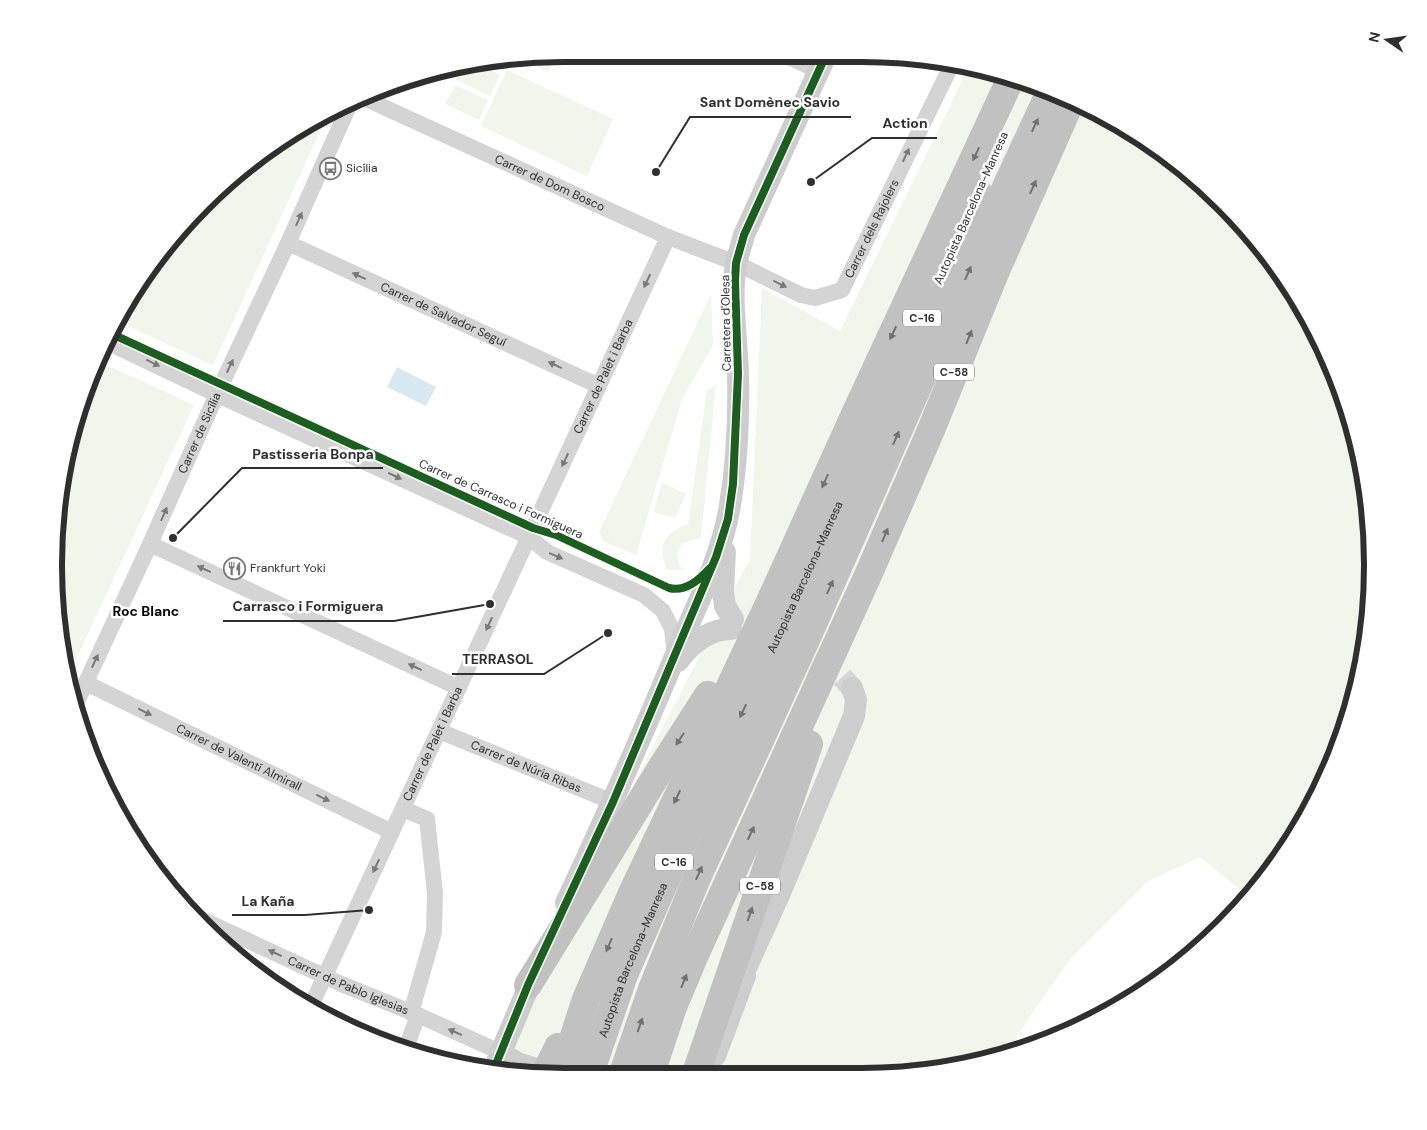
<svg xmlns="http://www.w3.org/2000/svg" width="1427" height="1130" viewBox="0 0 1427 1130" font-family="'DM Sans',sans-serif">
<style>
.green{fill:#f1f5ec}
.water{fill:#d8e9f3}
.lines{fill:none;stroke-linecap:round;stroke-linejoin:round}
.secondary-tunnel{stroke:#d5d5d5;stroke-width:22;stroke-dasharray:22 11;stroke-linecap:butt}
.street{stroke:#d4d4d4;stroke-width:16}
.secondary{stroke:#cdcdcd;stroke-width:22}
.highway{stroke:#c1c1c1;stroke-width:28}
.highway-bridge{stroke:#c1c1c1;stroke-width:28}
.cycleway-casing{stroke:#fff;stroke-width:11}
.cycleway{stroke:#1b5e20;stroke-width:8}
.oneway{fill:#717171}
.oneway2{fill:#797979}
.labels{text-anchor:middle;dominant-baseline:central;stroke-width:5;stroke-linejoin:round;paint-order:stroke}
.shield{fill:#fff;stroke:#6d6d6d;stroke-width:1}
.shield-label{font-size:11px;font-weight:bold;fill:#2f2f2f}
.poi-label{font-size:12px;fill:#2f2f2f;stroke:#fff;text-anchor:start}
.street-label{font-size:12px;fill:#2f2f2f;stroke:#fff}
.neighbourhood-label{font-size:14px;font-weight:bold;fill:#000;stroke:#fff}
.rim{fill:none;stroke:#2f2f2f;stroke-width:6}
.leader{fill:none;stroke:#2f2f2f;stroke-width:2}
.callout-dot{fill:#2f2f2f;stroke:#fff;stroke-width:2}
.callout-label{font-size:14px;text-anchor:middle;font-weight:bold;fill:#2f2f2f;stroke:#fff;stroke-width:5;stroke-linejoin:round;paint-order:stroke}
</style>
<rect width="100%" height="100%" fill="#fff"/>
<path class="green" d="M556,55L548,72L521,60Z
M480,65L500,75L490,96L456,80L462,67Z
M968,69L1027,81L1117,122L1173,160L1247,228L1305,309L1346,400L1369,498L1372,598L1356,697L1321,791L1268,876L1249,897L1200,857L1148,881L1070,959L1029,1018L1007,1053L896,1075L565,1076L507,1071L524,1020L610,829L750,559L762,288L840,331Z
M507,70L613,119L587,176L481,126Z
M455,85L488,100L479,120L445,104Z
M328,114L213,365L117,321L122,310L203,204L309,122Z
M711,294L713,345L682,399L636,555L603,541L599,532Z
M100,362L194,405L68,677L54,565L71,433Z
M716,385L701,538L682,543L676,555L680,566L684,570H667C658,546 663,533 688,524L707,390Z
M662,482L686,494L675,518L654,512Z"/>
<path class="water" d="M397,367L436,387L426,406L387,387Z"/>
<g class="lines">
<path class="secondary-tunnel" d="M783,648L835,672L842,677L852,688"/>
<g class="street">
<path d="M782,54L819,71"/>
<path id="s1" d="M366,99L668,237L736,263L801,295L815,298L842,290L951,66"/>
<path id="s2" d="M288,243L599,386"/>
<path d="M109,343L222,397L529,537L547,552L644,595L663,611L672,629L675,656"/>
<path d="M150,544L459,688"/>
<path id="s3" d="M86,683L392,832"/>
<path id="s4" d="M75,706L150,544L217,394L288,243L349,106"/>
<path id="s5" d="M439,731L613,802"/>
<path d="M403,809L427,819L435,893L434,932L411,1013"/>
<path id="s6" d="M197,917L339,983L418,1015L500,1052"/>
<path id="s7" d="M311,1006L668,237"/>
<path d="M406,1048L418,1015"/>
</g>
<path class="secondary" d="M725,552L723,592L725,606L733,619
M678,661C691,644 709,629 731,629
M566,903C605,819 643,734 679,647C698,602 722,555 730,505C737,463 739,417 738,373C737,338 730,299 736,264C738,254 742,244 744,235L826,55
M736,990L779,895L854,716L856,700L852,688
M500,1052L517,1063L560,1076
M715,1056L745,976
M494,1069L536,969"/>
<g class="highway">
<path d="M528,985L663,765L708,695"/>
<path d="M561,1076L586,999L632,893L767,608L855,414L1011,78"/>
<path id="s8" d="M589,1076L624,975L670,870L816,554L978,192"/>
<path d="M622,1076L652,989L696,880L810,631L1006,187L1050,92"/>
<path d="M650,1076L673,1007L694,957L869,573L931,430L995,273L1071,101"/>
<path d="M695,1076L809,744"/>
</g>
<path class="highway-bridge" d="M545,1074L558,1047"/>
<defs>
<path id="cycleway" d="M112,334L533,528L556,535L669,588C686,592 699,580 710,568
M494,1069L528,985L613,802L716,557L728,519L733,484L738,374L735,281L736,263L744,235L826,55"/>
</defs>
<use href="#cycleway" class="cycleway-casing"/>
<use href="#cycleway" class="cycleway"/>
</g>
<defs><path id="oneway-solid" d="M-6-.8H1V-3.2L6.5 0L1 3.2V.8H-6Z" transform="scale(1.25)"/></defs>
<g class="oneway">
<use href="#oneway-solid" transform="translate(1035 125) rotate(-65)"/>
<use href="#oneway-solid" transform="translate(976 154) rotate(115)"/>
<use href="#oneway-solid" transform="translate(1033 187) rotate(-66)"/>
<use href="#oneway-solid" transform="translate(968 273) rotate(-66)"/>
<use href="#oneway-solid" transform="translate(893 333) rotate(115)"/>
<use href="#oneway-solid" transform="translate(969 337) rotate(-68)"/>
<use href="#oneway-solid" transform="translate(896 438) rotate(-66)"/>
<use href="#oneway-solid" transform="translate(825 481) rotate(114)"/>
<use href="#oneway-solid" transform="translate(885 535) rotate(-67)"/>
<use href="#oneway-solid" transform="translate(830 587) rotate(-66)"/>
<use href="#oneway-solid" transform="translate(743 711) rotate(115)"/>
<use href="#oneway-solid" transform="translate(680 739) rotate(123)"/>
<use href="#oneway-solid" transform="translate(677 797) rotate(115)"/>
<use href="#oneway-solid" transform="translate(751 833) rotate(-65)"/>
<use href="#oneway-solid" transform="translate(699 873) rotate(-66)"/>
<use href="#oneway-solid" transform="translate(750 914) rotate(-71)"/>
<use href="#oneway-solid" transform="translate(609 945) rotate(113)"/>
<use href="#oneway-solid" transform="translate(684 981) rotate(-68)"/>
<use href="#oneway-solid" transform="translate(640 1025) rotate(-71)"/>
</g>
<g class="oneway2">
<use href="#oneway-solid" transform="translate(906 155) rotate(-65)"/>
<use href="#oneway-solid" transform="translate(299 219) rotate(-66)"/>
<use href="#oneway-solid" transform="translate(359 276) rotate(-155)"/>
<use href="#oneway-solid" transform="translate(647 281) rotate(115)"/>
<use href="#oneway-solid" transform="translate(780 284) rotate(26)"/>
<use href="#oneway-solid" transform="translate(153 363) rotate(26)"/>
<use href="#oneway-solid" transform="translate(555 365) rotate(-155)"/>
<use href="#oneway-solid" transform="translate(230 366) rotate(-65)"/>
<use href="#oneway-solid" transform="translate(565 460) rotate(115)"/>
<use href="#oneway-solid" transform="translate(395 476) rotate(25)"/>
<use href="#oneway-solid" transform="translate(164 514) rotate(-66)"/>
<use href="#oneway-solid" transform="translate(556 556) rotate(24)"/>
<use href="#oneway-solid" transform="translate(204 569) rotate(-155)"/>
<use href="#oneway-solid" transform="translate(489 624) rotate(115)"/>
<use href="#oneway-solid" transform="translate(95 661) rotate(-65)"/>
<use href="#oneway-solid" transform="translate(415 667) rotate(-155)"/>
<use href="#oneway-solid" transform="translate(145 712) rotate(26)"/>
<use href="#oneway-solid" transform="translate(323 798) rotate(26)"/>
<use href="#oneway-solid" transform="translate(376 866) rotate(115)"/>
<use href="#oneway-solid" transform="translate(275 953) rotate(-155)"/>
<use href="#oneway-solid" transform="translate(455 1032) rotate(-156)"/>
</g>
<defs>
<symbol id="bus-ring" viewBox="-11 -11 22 22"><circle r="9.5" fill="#fff" stroke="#787878" stroke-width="1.5"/><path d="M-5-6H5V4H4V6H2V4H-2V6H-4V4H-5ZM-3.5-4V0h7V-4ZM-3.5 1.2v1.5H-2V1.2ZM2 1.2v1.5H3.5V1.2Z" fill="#787878"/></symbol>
<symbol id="restaurant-ring" viewBox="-11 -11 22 22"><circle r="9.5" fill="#fff" stroke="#787878" stroke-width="1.5"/><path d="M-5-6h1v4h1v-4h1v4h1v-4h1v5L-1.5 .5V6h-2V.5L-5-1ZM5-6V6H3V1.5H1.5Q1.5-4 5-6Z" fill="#787878"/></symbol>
</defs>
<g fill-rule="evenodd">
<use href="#bus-ring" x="318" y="156" width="25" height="25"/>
<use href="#restaurant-ring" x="222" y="556" width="25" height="25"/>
</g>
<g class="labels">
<g class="shield">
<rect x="903" y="309.5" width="38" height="17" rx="4"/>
<rect x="934" y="363.5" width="40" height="17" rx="4"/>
<rect x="655" y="853.5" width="38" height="17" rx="4"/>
<rect x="740" y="877.5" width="40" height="17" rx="4"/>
</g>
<g class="shield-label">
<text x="922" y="318">C-16</text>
<text x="954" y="372">C-58</text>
<text x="674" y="862">C-16</text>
<text x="760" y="886">C-58</text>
</g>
<g class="poi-label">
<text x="346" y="168">Sicília</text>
<text x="250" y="568">Frankfurt Yoki</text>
</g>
<g class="street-label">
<text stroke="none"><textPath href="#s1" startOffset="202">Carrer de Dom Bosco</textPath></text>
<text transform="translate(971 208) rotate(-66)">Autopista Barcelona-Manresa</text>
<text stroke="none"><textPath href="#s1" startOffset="588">Carrer dels Rajolers</textPath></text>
<text stroke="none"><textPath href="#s2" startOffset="171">Carrer de Salvador Seguí</textPath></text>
<text transform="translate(726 323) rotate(-91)">Carretera d'Olesa</text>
<text stroke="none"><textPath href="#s7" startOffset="694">Carrer de Palet i Barba</textPath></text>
<text stroke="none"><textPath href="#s4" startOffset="300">Carrer de Sicília</textPath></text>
<text transform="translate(501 499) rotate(24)">Carrer de Carrasco i Formiguera</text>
<text stroke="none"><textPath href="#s8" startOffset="544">Autopista Barcelona-Manresa</textPath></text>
<text stroke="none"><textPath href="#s7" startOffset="289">Carrer de Palet i Barba</textPath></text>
<text stroke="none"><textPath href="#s3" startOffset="170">Carrer de Valentí Almirall</textPath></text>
<text stroke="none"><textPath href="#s5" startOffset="94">Carrer de Núria Ribas</textPath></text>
<text stroke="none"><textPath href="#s8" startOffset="124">Autopista Barcelona-Manresa</textPath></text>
<text stroke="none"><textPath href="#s6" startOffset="166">Carrer de Pablo Iglesias</textPath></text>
</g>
<g class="neighbourhood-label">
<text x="146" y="611">Roc Blanc</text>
</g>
</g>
<path d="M0 0H1427V1130H0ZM564 62H862A502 502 0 0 1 1364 564V566A502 502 0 0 1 862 1068H564A502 502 0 0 1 62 566V564A502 502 0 0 1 564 62Z" fill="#fff" fill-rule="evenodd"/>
<path class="rim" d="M564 62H862A502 502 0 0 1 1364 564V566A502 502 0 0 1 862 1068H564A502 502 0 0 1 62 566V564A502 502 0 0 1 564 62Z"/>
<path class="leader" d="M656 172L690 117H851M811 182L872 138H937M173 538L242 468H383M490 604L394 621H223M608 633L544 674H452M369 910L305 915H232"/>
<g class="callout-dot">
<circle cx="656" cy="172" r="5"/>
<circle cx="811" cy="182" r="5"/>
<circle cx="173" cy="538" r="5"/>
<circle cx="490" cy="604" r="5"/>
<circle cx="608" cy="633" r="5"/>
<circle cx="369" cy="910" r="5"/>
</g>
<g class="callout-label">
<text x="770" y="107">Sant Domènec Savio</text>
<text x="905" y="128">Action</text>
<text x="313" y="459">Pastisseria Bonpa</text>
<text x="308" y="611">Carrasco i Formiguera</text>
<text x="498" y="664">TERRASOL</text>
<text x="268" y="906">La Kaña</text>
</g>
<g transform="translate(1387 40) rotate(283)" stroke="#ffffff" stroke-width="4" paint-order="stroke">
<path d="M0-4L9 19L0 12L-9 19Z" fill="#2f2f2f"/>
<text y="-8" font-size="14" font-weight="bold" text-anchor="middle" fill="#2f2f2f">N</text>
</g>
</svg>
